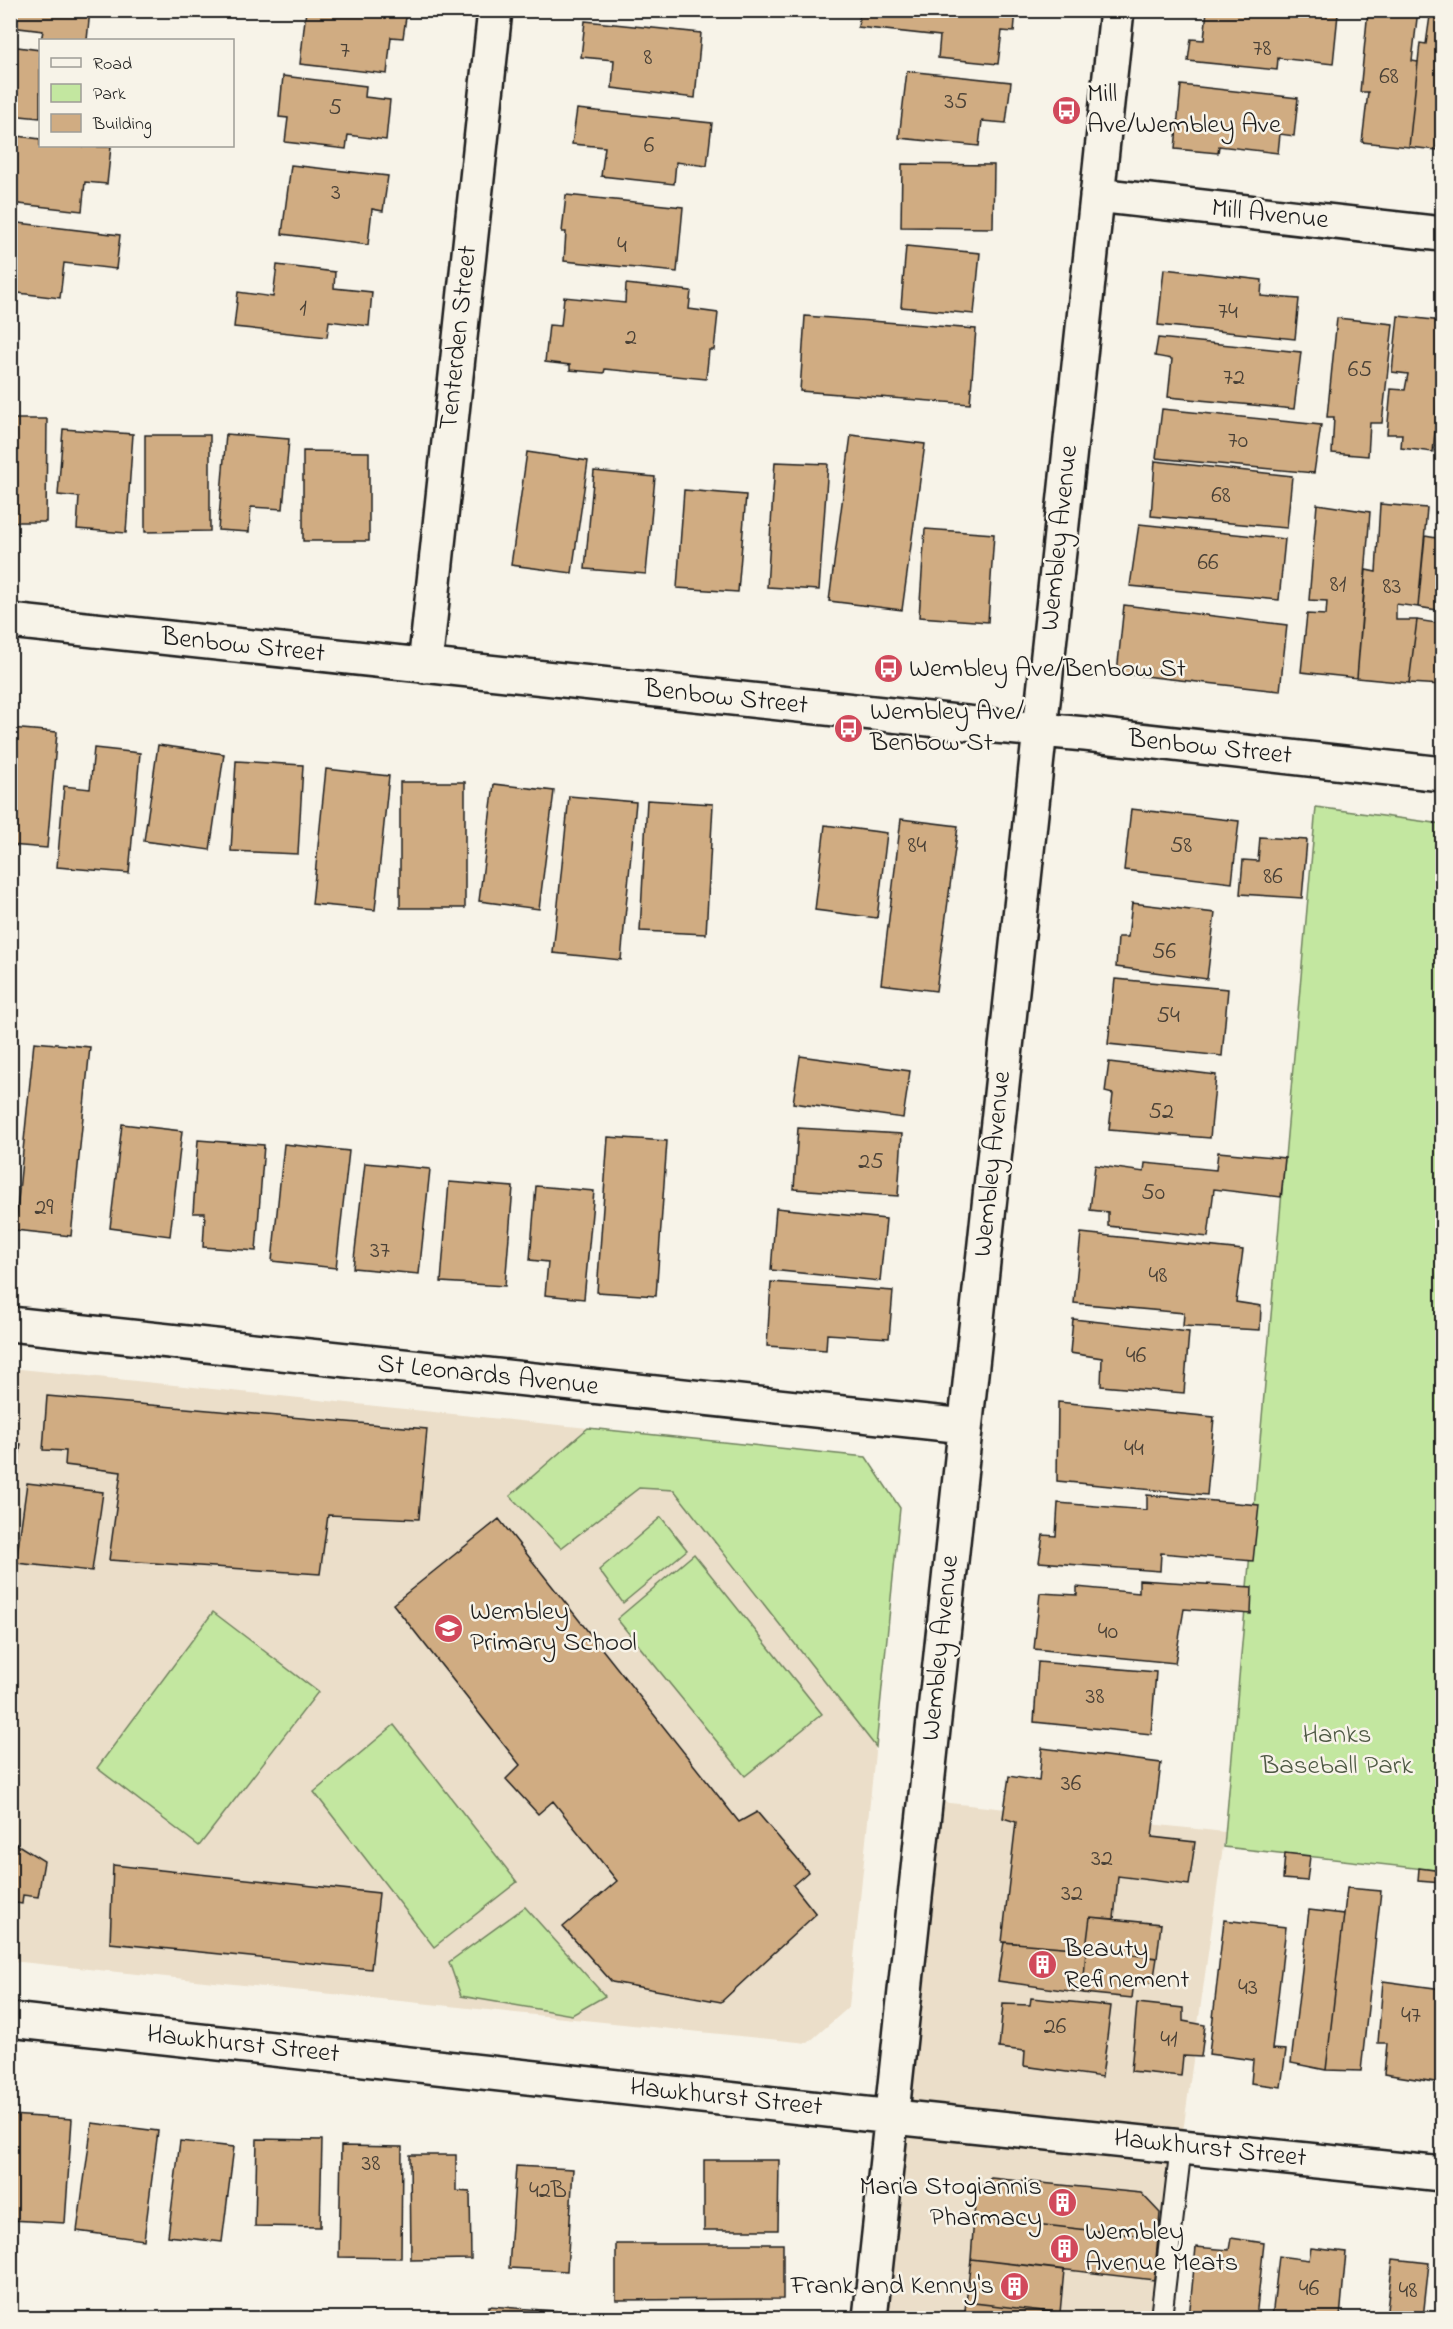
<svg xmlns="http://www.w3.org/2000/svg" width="1453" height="2329" viewBox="0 0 1453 2329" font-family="'Indie Flower',sans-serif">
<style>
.built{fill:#ebdec9}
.green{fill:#c3e7a0;stroke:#70825e;stroke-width:1.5}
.building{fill:#d0ac82;stroke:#1c1c1c;stroke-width:1.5}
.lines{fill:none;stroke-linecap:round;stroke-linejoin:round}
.service-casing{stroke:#1c1c1c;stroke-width:24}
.minor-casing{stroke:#1c1c1c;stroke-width:38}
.service{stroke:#f7f3e8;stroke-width:20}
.minor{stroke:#f7f3e8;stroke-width:33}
.labels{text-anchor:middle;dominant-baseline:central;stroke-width:5;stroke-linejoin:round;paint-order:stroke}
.number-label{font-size:24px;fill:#494036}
.poi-label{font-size:27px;fill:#1c1c1c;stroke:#f7f3e8;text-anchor:start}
.street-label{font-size:27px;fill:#1c1c1c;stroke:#f7f3e8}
.park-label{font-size:27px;fill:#4e5944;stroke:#f7f3e8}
</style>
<rect width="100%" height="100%" fill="#f7f3e8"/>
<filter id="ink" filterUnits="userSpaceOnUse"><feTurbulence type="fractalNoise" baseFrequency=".0167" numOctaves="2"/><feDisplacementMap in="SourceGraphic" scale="12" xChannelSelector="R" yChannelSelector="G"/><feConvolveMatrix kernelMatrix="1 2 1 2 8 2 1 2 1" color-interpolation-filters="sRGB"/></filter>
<g filter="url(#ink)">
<path class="built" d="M11,1368L866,1457L900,1508L849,2007L808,2043L11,1961Z
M940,1802L1225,1832L1181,2146L1161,2318H886Z"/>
<path class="green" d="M1316,807L1442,824V1871L1224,1847Z
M588,1428L866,1457L900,1508L876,1747L674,1490L639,1488L561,1548L510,1496Z
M661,1517L687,1550L623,1603L599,1570Z
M694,1554L822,1714L745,1776L617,1619Z
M213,1612L318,1692L199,1846L97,1768Z
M394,1725L517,1882L434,1947L314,1792Z
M525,1907L605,1996L572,2015L461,1996L449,1962Z"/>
<path class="building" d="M10,10H90L87,40H41L43,31L11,27L13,16L10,15Z
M306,10H407L403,38L391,37L387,74L300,64Z
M860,10H1016L1014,32L1002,31L998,64L938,58L940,36L858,27Z
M1207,10H1309L1338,14L1333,64L1278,58L1277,70L1188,61L1191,39L1204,40Z
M1368,10H1418L1412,61L1418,62L1409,147L1362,142L1368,92H1360Z
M1430,16L1442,18V141L1437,140V150L1409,147L1420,43L1426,44Z
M585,21L701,33L695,98L612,88L614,60L581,57Z
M10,46L40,50V118L10,115Z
M907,71L1011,82L1006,123L982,121L979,146L899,138Z
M283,76L366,86L365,97L390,100L386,140L348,135L346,149L285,142L288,118L279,117Z
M1181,85L1298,98L1294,136L1280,134L1278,153L1219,146L1218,153L1175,149Z
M577,109L712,123L707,166L676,162L674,184L601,176L605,147L572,144Z
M10,135L40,139V146L111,147L107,184L85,182L82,211L10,203Z
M902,164L994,165L993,228L901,227Z
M291,165L388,176L383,211L372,209L368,245L282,234Z
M566,195L683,207L677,272L564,261L566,232H562Z
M10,222L120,235L116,269L64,263L60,298L10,292Z
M906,246L980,253L974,314L901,307Z
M277,265L335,272L334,288L372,292L369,326L329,321L327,337L234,327L238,292L273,297Z
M1164,269L1262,280L1261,296L1299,299L1295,339L1158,325Z
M626,284L691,291L689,309L718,313L714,350H709L706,379L605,369L604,373L570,370V365L545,362L549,325L561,326L564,297L625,303Z
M805,316L976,329L970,404L800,391Z
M1398,316L1442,321V362L1433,452L1401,448L1402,434H1387L1391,389L1405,390L1408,374L1392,372Z
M1337,318L1393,324L1382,423H1370L1368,456L1332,453L1334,417H1327Z
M1158,338L1301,352L1294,409L1168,397L1172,359L1155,356Z
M1442,362V422L1436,420Z
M1162,409L1321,425L1314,473L1156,458Z
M10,419H47L46,522H10Z
M63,429L133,434L126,533L77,529L79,497L58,495Z
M226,434L289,439L283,509L251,507L249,532L218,530Z
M145,435H210V531L145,532Z
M851,435L925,444L902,610L829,601Z
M303,451L369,452V541H303Z
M527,452L588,461L572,573L511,565Z
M1155,461L1292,476L1287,528L1151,516Z
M775,462L828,464L819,590L767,587Z
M594,471L655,477L646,574L585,569Z
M684,490L746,495L738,592L677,588Z
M1317,504L1370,512L1357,678L1301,672L1307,614L1326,615L1327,601L1309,600Z
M1380,504L1427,508L1418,607L1396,604V620H1417L1409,683L1357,678L1366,570L1376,572Z
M1139,524L1285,539L1279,600L1130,586Z
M925,529L994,534L988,622L919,617Z
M1425,536L1442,539V685L1409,683L1417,620L1436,623L1437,610L1418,607Z
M1124,605L1287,625L1280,691L1117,673Z
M10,728L57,732L47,848L10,845Z
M158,745L224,754L210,850L144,841Z
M94,748L140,753L129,873L57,867L64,786L90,789Z
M236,761L303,765L298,854L231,851Z
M326,769L389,776L375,910L312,904Z
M400,782H465V908H400Z
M494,784L554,791L539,909L479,901Z
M569,796L636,802L621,960L553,953Z
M647,800L713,804L706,934L640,931Z
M1131,809L1239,821L1232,883L1124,870Z
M901,819L958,826L936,991L881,984Z
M825,825L887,833L877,918L815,910Z
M1260,837L1307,840L1302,898L1240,894L1243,860L1258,861Z
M1132,903L1215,913L1207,979L1116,967L1118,937H1128Z
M1115,979L1228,989L1222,1056L1108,1044Z
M34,1042L90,1047L71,1236L15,1230Z
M800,1056L910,1071L903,1118L793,1103Z
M1109,1062L1216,1075L1210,1138L1109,1130L1113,1094L1105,1092Z
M122,1124L182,1131L170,1236L110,1228Z
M798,1128L902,1134L898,1196L794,1189Z
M608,1137L667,1141L656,1296L597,1292Z
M198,1140L264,1145L256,1251L203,1247L205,1213H193Z
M284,1144L349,1151L336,1268L272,1261Z
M1218,1152L1285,1158L1281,1197L1214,1189L1208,1237L1108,1226V1212L1090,1210L1095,1165L1144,1172L1145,1163L1216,1170Z
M365,1163L430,1169L419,1274L353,1268Z
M449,1182L513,1187L505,1286L441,1282Z
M536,1186L594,1191L584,1299L545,1295L548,1262L530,1260Z
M776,1208L886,1219L880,1281L771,1270Z
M1081,1233L1243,1250L1236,1302L1261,1306L1260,1330L1183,1326L1184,1313L1074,1303Z
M771,1282L893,1291L889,1338L827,1334L826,1350L767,1346Z
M1073,1319L1189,1332L1184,1393L1101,1386L1102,1358L1070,1353Z
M47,1396L427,1429L419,1519L328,1515L320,1574L109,1560L121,1472L65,1465L66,1451L43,1450Z
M1058,1402L1214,1417L1207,1495L1057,1481Z
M10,1443L21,1444L11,1509H10Z
M27,1483L103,1492L92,1571L16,1563Z
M1147,1495L1259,1505L1253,1561L1161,1553L1160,1571L1039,1562L1043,1535L1056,1536L1058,1503L1147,1510Z
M499,1519L739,1822L757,1812L808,1872L793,1885L816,1914L721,2002L612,1982L563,1927L617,1881L553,1801L538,1814L506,1779L520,1765L393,1604Z
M1139,1580L1252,1587L1251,1614L1184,1609L1175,1663L1034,1649L1040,1593L1077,1595V1587L1139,1593Z
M1038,1662L1156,1672L1151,1734L1034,1722Z
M1042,1748L1161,1763L1152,1837L1195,1842L1189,1885L1118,1876L1114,1919L1090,1917L1086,1949L1002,1942L1016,1822L1003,1818L1009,1776L1039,1781Z
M10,1840L44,1861L38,1897L23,1895L22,1904L10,1902Z
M1285,1853L1310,1856L1307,1881L1283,1879Z
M113,1865L379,1893L371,1969L110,1943Z
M1419,1868L1442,1871V1883L1418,1881Z
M1347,1888L1381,1891L1361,2071L1326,2070Z
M1309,1910L1344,1914L1326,2070L1291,2063Z
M1090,1917L1161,1924L1157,1958L1086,1949Z
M1224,1920L1286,1927L1272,2049L1286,2050L1281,2087L1251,2083L1253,2060L1209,2054Z
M1004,1942L1086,1949L1083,1993L998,1981Z
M1086,1949L1157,1958L1153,1983L1134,1982L1132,1998L1083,1993Z
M1383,1981L1442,1989V2083L1384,2074L1387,2043H1378Z
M1031,1998L1111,2006L1102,2077L1024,2066L1025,2051L999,2048L1003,2004L1030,2005Z
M1137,2003L1183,2008V2021L1205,2025L1201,2057L1183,2056L1181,2076L1131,2071Z
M10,2115L72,2119L65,2223L10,2220Z
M92,2123L158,2131L144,2240L77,2231Z
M257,2139L322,2140L320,2227L255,2226Z
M180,2141L234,2147L222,2242L168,2236Z
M341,2146L402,2147L401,2258L339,2257Z
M410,2155H456V2191L470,2192L471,2259L411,2260Z
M704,2160H779L778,2230H704Z
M516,2166L573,2169L567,2271L509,2268Z
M991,2178L1141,2193L1160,2213L1158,2238L974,2217L976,2191Z
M974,2217L1158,2238L1154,2280L971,2259Z
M1231,2238L1264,2243L1256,2318H1189L1196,2247L1229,2250Z
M616,2244H783V2299L616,2300Z
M1311,2248L1346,2252L1340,2318H1272L1279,2256L1309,2260Z
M971,2259L1064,2270L1060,2313L966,2302Z
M1393,2259L1429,2263L1423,2318H1386Z
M1442,2281V2318H1438Z
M966,2302L1102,2318H964Z
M489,2306L556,2311V2318H488Z
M688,2316L746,2318H687Z"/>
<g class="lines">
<defs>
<path id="service" d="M1161,2318L1181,2146"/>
<path id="minor" d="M1097,195L1442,234
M10,621L985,725L1085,734L1442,774
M425,666L495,10
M10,1324L965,1426
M10,2020L846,2112L1442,2174
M870,2318L1117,10"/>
</defs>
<use href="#service" class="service-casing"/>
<use href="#minor" class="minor-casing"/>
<use href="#service" class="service"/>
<use href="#minor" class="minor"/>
</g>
</g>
<defs>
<symbol id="bus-disc" viewBox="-11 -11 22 22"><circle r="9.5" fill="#d1495b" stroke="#f7f3e8"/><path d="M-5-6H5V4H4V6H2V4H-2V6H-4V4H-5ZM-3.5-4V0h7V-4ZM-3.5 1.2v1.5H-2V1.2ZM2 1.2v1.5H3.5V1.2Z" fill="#fff"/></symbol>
<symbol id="school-disc" viewBox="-11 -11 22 22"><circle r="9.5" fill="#d1495b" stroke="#f7f3e8"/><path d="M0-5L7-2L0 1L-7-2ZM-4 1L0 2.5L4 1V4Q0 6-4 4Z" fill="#fff"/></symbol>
<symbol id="building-disc" viewBox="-11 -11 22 22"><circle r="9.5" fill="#d1495b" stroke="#f7f3e8"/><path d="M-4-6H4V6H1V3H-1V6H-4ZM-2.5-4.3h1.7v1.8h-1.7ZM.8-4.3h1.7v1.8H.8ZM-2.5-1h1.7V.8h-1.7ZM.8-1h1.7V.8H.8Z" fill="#fff"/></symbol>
</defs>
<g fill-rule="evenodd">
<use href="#bus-disc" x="1050" y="94" width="33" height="33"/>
<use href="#bus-disc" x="872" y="652" width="33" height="33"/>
<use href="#bus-disc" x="832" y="712" width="33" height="33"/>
<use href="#school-disc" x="432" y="1612" width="33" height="33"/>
<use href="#building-disc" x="1026" y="1948" width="33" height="33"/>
<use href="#building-disc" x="1046" y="2186" width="33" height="33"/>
<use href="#building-disc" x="1048" y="2232" width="33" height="33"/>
<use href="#building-disc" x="998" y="2270" width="33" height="33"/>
</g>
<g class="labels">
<g class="number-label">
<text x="1262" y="49">78</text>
<text x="345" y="51">7</text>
<text x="648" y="58">8</text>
<text x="1389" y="77">68</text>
<text x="956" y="102">35</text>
<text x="335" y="108">5</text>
<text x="649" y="146">6</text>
<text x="336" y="193">3</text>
<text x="622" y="246">4</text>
<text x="303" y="309">1</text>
<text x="1228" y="312">74</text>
<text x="631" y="338">2</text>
<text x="1360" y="370">65</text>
<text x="1234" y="378">72</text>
<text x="1238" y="441">70</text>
<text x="1221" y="496">68</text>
<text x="1208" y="563">66</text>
<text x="1338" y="585">81</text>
<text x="1392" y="587">83</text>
<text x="917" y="846">84</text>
<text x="1181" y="846">58</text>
<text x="1273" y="877">86</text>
<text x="1164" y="952">56</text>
<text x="1168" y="1016">54</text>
<text x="1161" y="1112">52</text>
<text x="871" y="1162">25</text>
<text x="1153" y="1193">50</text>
<text x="44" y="1208">29</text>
<text x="380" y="1251">37</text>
<text x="1158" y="1276">48</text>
<text x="1136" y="1356">46</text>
<text x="1134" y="1449">44</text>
<text x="1108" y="1632">40</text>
<text x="1095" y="1697">38</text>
<text x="1071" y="1784">36</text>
<text x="1102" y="1859">32</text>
<text x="1072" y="1894">32</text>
<text x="1248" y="1988">43</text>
<text x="1411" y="2016">47</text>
<text x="1055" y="2027">26</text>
<text x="1169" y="2040">41</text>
<text x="371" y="2164">38</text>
<text x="548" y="2191">42B</text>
<text x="1309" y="2289">46</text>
<text x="1408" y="2291">48</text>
</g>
<g class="poi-label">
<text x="1087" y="94">Mill<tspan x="1087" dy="31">Ave/Wembley Ave</tspan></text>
<text x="909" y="669">Wembley Ave/Benbow St</text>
<text x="870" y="712">Wembley Ave/<tspan x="870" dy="31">Benbow St</tspan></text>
<text x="470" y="1612">Wembley<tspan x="470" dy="31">Primary School</tspan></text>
<text x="1064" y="1949">Beauty<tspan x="1064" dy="31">Refinement</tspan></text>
<text x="1042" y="2187" text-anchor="end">Maria Stogiannis<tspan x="1042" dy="31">Pharmacy</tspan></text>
<text x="1085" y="2232">Wembley<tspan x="1085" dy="31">Avenue Meats</tspan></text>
<text x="994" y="2286" text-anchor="end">Frank and Kenny's</text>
</g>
<g class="street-label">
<text transform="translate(1270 215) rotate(6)">Mill Avenue</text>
<text transform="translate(459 338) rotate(-84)">Tenterden Street</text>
<text transform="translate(1060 538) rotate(-84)">Wembley Avenue</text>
<text transform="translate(243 646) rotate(6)">Benbow Street</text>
<text transform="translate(726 698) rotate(6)">Benbow Street</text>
<text transform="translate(1210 748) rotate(6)">Benbow Street</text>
<text transform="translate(993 1164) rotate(-84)">Wembley Avenue</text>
<text transform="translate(488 1376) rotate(6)">St Leonards Avenue</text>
<text transform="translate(941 1648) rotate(-84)">Wembley Avenue</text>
<text transform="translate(243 2045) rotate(6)">Hawkhurst Street</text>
<text transform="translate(726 2098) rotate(6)">Hawkhurst Street</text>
<text transform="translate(1210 2149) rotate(6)">Hawkhurst Street</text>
</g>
<g class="park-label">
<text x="1337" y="1735">Hanks<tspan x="1337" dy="31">Baseball Park</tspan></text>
</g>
</g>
<rect width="1453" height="2329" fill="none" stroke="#f7f3e8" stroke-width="36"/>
<rect x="18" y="18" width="1417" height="2293" fill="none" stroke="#1c1c1c" stroke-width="2" filter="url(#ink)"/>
<rect x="39" y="39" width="195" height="108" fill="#f7f3e8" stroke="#9f9d96" stroke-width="1.5"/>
<rect x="51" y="58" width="30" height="9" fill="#f7f3e8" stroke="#9f9d96" stroke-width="1.5"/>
<text x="93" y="69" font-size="18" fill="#1c1c1c">Road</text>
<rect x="51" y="84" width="30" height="18" fill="#c3e7a0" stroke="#9f9d96" stroke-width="1.5"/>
<text x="93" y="99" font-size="18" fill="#1c1c1c">Park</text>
<rect x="51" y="114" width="30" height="18" fill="#d0ac82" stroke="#9f9d96" stroke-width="1.5"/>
<text x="93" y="129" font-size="18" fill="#1c1c1c">Building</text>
</svg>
